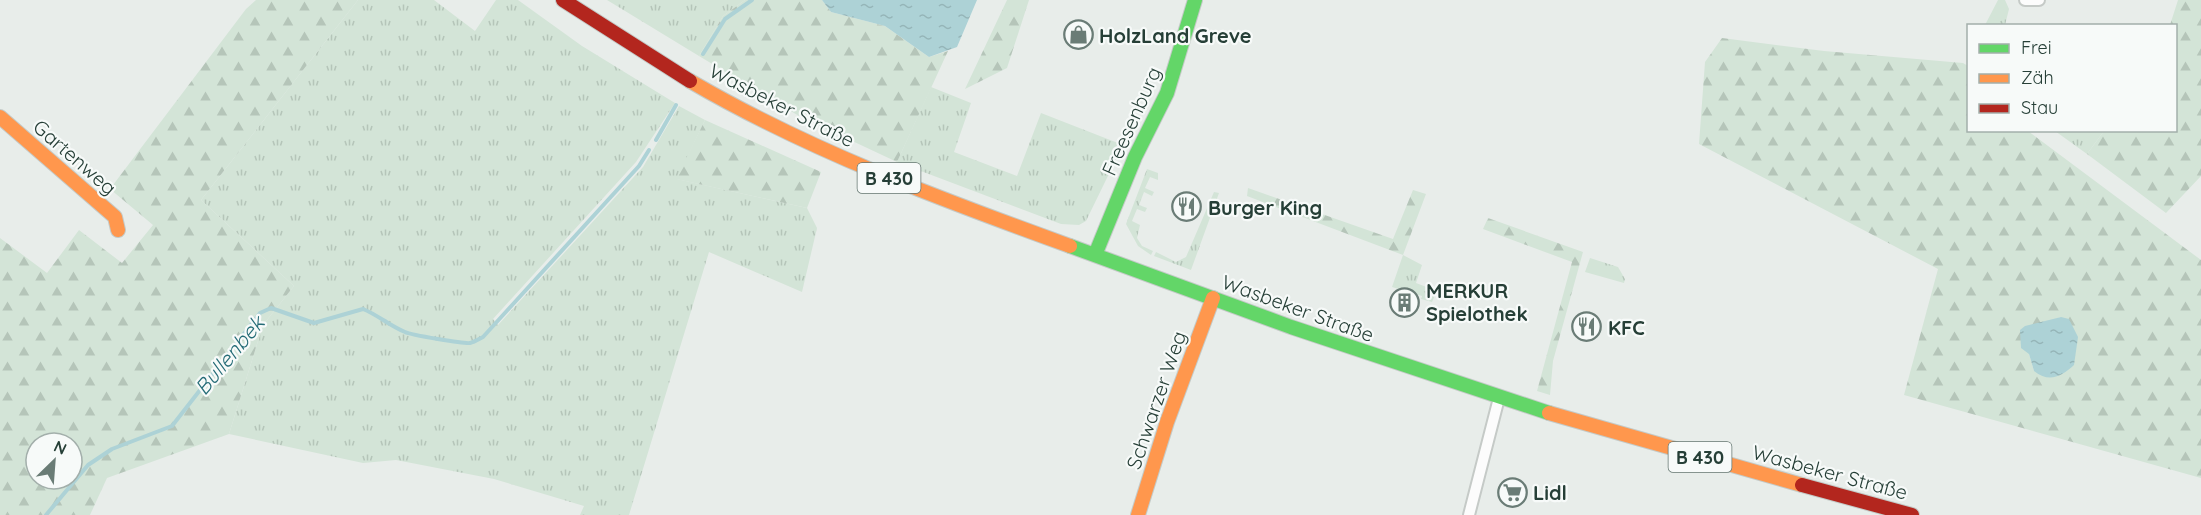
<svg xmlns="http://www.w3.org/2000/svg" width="2201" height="515" viewBox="0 0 2201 515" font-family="Quicksand,sans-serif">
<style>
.grass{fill:url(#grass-tufts)}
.forest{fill:url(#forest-firs);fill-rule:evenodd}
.water{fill:url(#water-ripples)}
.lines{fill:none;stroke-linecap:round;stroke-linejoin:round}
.stream{stroke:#add2d6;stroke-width:4}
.street-casing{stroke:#c5cac7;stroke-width:14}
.fast-casing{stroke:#c4cac7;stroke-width:16}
.slow-casing{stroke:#c4cac7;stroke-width:16}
.jam-casing{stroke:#c4cac7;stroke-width:16}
.street{stroke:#fcfcfc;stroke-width:10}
.fast{stroke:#63d668;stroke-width:14}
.slow{stroke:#ff974d;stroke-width:14}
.jam{stroke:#b3261e;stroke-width:14}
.labels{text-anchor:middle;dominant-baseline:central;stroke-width:4.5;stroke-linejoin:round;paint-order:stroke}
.shield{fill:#f7faf9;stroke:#657771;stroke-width:1.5}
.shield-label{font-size:18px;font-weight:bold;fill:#263f37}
.poi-label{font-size:20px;font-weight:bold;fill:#263f37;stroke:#f7faf9;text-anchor:start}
.street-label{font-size:20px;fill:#263f37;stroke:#f7faf9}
.water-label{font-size:21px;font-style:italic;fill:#256c77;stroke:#f7faf9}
</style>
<defs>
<pattern id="grass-tufts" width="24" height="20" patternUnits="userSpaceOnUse" patternTransform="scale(1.5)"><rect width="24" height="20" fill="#d3e4d7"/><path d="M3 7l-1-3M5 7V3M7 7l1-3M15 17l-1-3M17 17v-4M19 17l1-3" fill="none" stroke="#b5c5b9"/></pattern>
<pattern id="forest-firs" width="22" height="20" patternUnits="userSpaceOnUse" patternTransform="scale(1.5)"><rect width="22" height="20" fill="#d3e4d7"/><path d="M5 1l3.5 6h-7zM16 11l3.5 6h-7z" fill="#b5c5b9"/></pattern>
<pattern id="water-ripples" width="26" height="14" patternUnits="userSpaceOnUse" patternTransform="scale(1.5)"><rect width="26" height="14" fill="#add2d6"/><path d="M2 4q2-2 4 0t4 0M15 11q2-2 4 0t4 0" fill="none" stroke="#95b5b8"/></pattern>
</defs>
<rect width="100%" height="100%" fill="#e8edea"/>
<path class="grass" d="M358,0H434L475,31L496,0H518L582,46L675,103L636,162L493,319L498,325L643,167L679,106L705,120L677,179L807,208L817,228L802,292L709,252L629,515H580L584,506L494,479L396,460L363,463L229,434L263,325L294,286L201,200Z
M607,0H745L723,16L699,56Z
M1998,0H2005L2009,9L2005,25H1985Z
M931,87L971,103L954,152L1017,176L1041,113L1123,145L1086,221L1079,225L1061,224L897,162Z
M2055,131H2104L2087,154Z
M1147,169L1158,173V180L1150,177L1145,188L1154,192L1152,196L1144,192L1139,205L1147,208L1145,212L1137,209L1132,221L1140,225L1137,238L1142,246L1153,251L1151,255L1138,246L1126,224Z
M1214,192L1219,193L1191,270L1154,256L1156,252L1176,262L1186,257Z
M1403,255L1422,265L1416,283L1437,291L1432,302L1421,299L1422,296L1392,287Z
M1590,258L1618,267L1625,279L1624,283L1585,272Z"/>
<path class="forest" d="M256,0H358L201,200L294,286L263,325L229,434L107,478L90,515H0V238L47,273L79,230L122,263L153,225L110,189L246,9ZM36,443H72V479H36Z
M745,0H822L831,12L885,26L929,57L948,51L897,162L799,116L699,56L723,16Z
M1007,0H1029L1007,68L965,89Z
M2178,0H2201V176L2166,213L2087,154L2104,131L2176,130V26L2170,25Z
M1722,38L1824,51L1963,63L1968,66V130L2028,131L2201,260V478L1904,395L1938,269L1699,144L1705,62ZM2061,317L2034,371L2029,354L2035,326Z
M705,120L821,172L807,208L676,179Z
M1248,188L1393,239L1413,190L1426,194L1403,255L1247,196Z
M1488,218L1583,252L1553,361L1550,395L1537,391L1572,262L1483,229Z"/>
<path class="water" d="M822,0H977L957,47L929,57L885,26L831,12Z
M2061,317L2069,319L2078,337L2074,365C2061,377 2049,383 2034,371L2029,354L2021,348L2020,330L2025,326Z"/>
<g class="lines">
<path class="stream" d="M703,54L725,19L752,0
M656,140L676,105
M46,515L88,465L112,449L172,426L260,313L271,308L314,323L363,309C378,315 390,326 405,332C411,335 465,344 470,343C475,342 479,339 483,337L639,166L649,150"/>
<defs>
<path id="street" d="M2025,0H2039
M1469,515L1499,398"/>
<path id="fast" d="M1070,246L1291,327L1549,413
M1095,255L1135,157L1167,93L1195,0"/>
<path id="slow" d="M690,81C810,151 940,199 1070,246
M0,117L115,217L118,230
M1549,413L1802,485
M1138,515L1167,422L1213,298"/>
<path id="jam" d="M563,0L690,81
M1802,485L1912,515"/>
</defs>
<use href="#street" class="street-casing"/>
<use href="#fast" class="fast-casing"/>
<use href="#slow" class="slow-casing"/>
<use href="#jam" class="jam-casing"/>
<use href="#street" class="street"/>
<use href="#fast" class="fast"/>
<use href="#slow" class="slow"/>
<use href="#jam" class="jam"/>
</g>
<defs>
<symbol id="shop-ring" viewBox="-11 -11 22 22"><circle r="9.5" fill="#f7faf9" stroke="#6a7c76" stroke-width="1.5"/><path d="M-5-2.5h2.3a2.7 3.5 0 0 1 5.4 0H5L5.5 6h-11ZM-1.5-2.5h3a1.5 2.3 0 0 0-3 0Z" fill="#6a7c76"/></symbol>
<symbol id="restaurant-ring" viewBox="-11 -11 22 22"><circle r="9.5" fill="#f7faf9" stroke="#6a7c76" stroke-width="1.5"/><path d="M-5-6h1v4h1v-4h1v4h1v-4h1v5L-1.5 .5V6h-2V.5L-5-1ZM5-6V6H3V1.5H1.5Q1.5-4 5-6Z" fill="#6a7c76"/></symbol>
<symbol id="building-ring" viewBox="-11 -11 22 22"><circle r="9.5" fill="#f7faf9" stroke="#6a7c76" stroke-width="1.5"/><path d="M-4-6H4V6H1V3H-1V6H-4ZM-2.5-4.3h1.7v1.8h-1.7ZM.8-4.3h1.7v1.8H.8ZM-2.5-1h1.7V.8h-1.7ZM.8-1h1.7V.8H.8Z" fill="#6a7c76"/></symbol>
<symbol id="supermarket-ring" viewBox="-11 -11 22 22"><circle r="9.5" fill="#f7faf9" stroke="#6a7c76" stroke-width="1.5"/><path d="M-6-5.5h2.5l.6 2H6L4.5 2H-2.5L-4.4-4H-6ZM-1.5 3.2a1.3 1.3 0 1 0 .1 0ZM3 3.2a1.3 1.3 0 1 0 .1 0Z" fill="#6a7c76"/></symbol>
</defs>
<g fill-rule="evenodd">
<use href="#shop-ring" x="1062" y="18" width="33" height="33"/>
<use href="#restaurant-ring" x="1170" y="190" width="33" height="33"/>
<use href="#building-ring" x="1388" y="286" width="33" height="33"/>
<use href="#restaurant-ring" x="1570" y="310" width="33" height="33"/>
<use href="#supermarket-ring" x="1496" y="476" width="33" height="33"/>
</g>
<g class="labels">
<g class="shield">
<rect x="857.5" y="163" width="63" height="30" rx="4.5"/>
<rect x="1668.5" y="442" width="63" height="30" rx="4.5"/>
</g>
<g class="shield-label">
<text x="889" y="178">B 430</text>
<text x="1700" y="457">B 430</text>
</g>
<g class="poi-label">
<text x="1099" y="35">HolzLand Greve</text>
<text x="1208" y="207">Burger King</text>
<text x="1426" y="290">MERKUR<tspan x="1426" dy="23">Spielothek</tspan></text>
<text x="1608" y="327">KFC</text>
<text x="1533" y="492">Lidl</text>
</g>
<g class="street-label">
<text transform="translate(782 105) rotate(27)">Wasbeker Straße</text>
<text transform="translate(1131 121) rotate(-66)">Freesenburg</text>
<text transform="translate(75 157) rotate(41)">Gartenweg</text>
<text transform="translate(1298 308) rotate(20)">Wasbeker Straße</text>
<text transform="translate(1156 400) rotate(-71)">Schwarzer Weg</text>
<text transform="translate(1830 472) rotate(15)">Wasbeker Straße</text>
</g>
<g class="water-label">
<text transform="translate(229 355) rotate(-50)">Bullenbek</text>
</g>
</g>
<rect x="1967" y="24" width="210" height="108" fill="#f7faf9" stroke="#a3afab" stroke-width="1.5"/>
<rect x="1979" y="44" width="30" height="9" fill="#63d668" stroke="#a3afab" stroke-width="1.5"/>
<text x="2021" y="54" font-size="18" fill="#263f37">Frei</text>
<rect x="1979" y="74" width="30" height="9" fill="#ff974d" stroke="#a3afab" stroke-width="1.5"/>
<text x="2021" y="84" font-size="18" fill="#263f37">Zäh</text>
<rect x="1979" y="104" width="30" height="9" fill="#b3261e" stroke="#a3afab" stroke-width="1.5"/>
<text x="2021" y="114" font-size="18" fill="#263f37">Stau</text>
<g transform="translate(54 461) rotate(25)"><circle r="28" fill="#f7faf9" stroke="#a3afab" stroke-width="1.5"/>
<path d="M0-4.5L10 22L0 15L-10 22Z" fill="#6a7c76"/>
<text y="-9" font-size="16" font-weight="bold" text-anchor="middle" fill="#263f37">N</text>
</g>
</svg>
